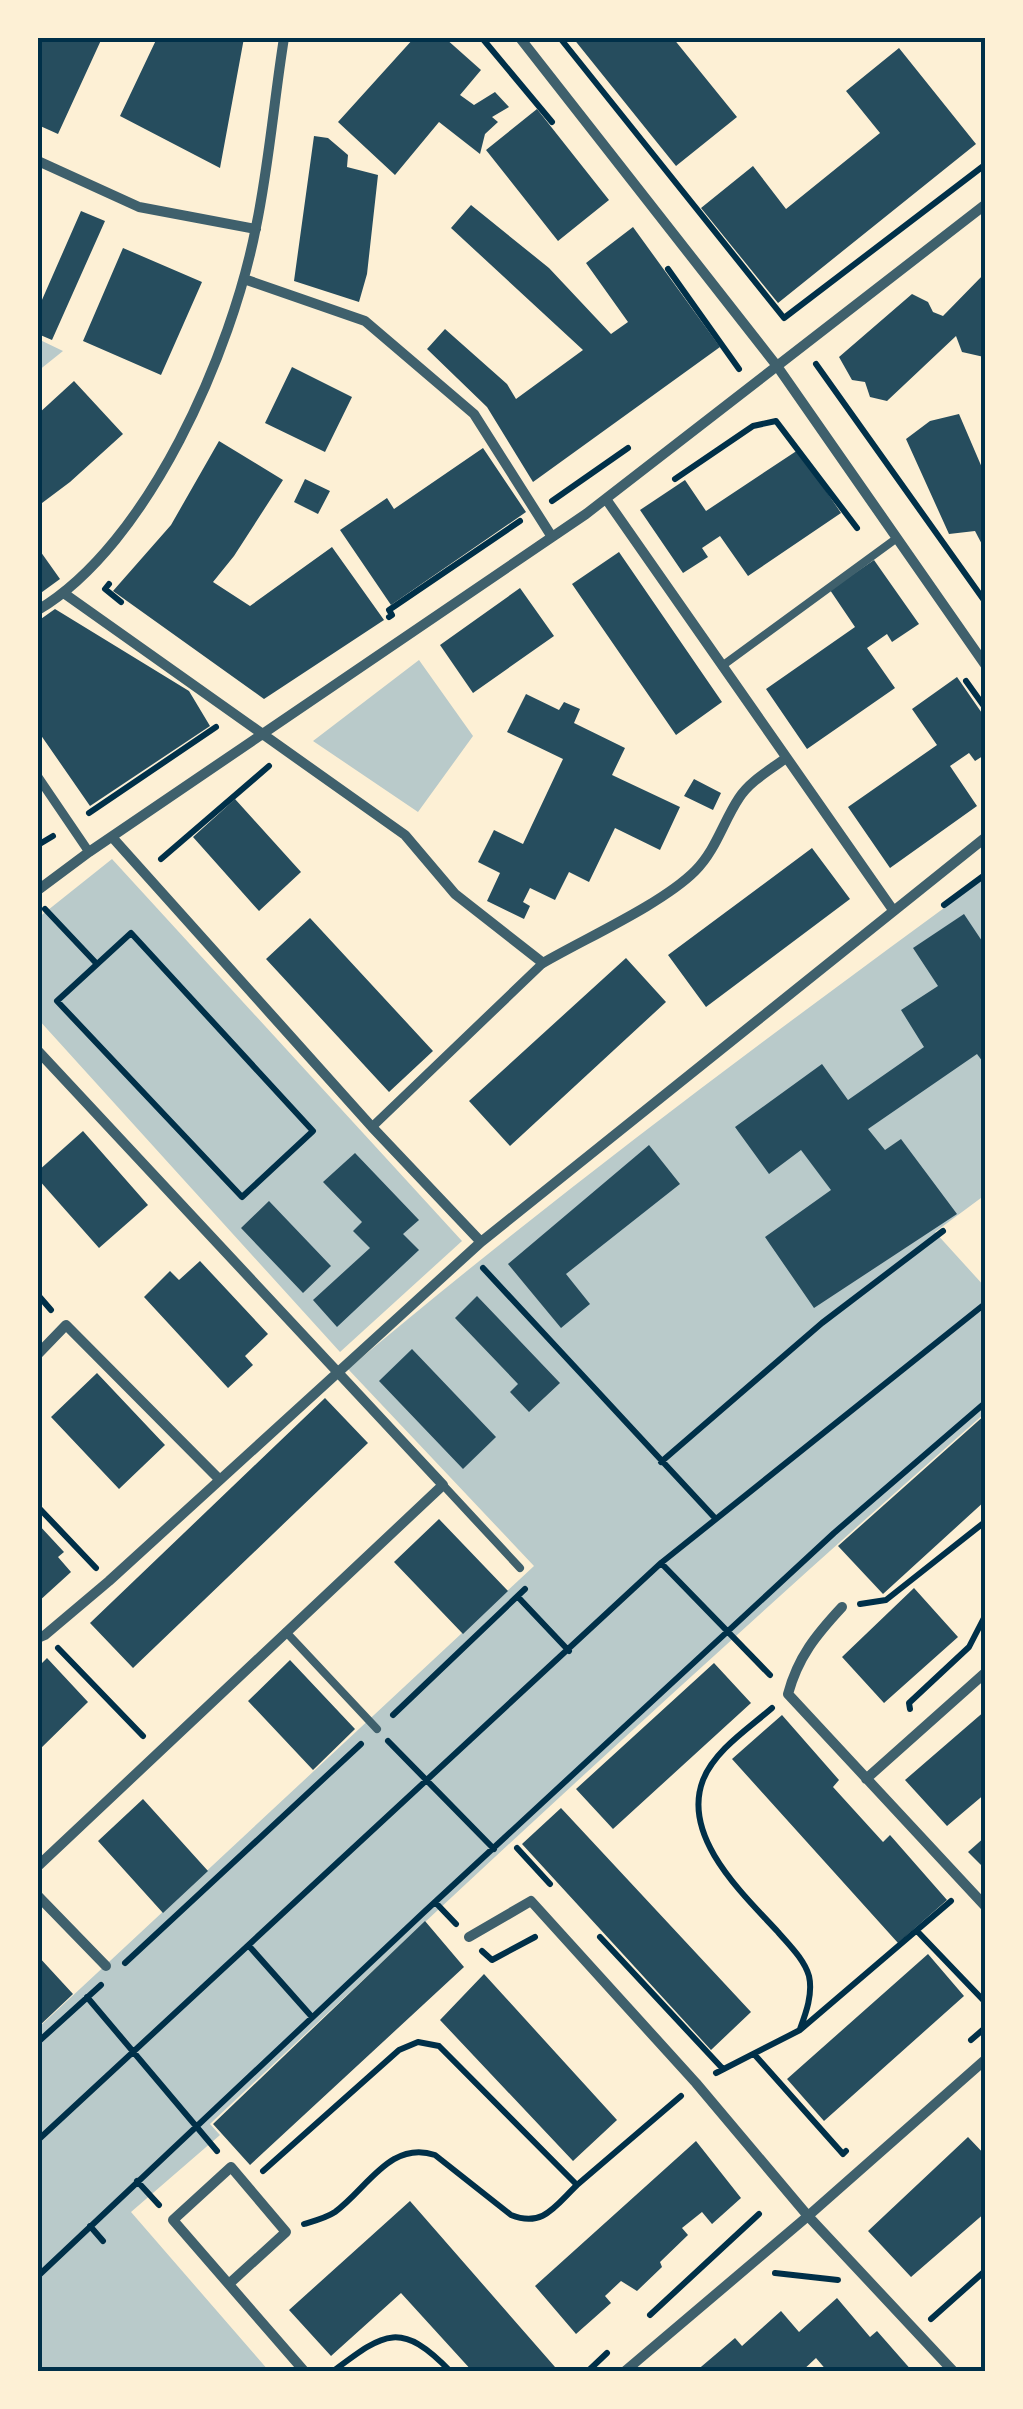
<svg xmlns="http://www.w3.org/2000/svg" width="1023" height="2409" viewBox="0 0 1023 2409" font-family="Inter,sans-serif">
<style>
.green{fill:#b9caca}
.building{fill:#264d5e}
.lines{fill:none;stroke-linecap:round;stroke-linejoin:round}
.path{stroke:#003049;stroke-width:6}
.service{stroke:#3f606c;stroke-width:8}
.pedestrian{stroke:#3f606c;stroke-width:9}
.minor{stroke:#3f606c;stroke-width:10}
.neatline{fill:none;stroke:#003049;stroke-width:4}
</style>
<rect width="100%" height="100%" fill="#fdf0d5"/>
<path class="green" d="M38,339L63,351L38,371Z
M419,660L473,736L418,812L313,741Z
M112,859L462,1241L340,1352L38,1019V918Z
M985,878V1195L935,1232L985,1287V1413C722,1645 465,1883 210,2124L220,2135L131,2212L269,2371H38V2028L534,1566L348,1369C553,1196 769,1036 985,878Z"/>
<path class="building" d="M38,38H102L58,134L38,125Z
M157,38H244L220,168L120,116Z
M414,38H445L481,70L460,95L474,105L495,92L509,107L492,117L498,122L485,134L480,154L439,122L395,175L338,122Z
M573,38H673L737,117L676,166Z
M899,48L976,144L778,303L701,208L753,166L786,209L880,133L846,91Z
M537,109L609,200L558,241L486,150Z
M314,136L328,138L348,155L347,167L378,175L367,274L359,302L294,281Z
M471,205L549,268L611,334L628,322L586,263L633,227L720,347L533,482L487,407L427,349L445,329L507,384L516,399L583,350L451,228Z
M81,211L105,221L52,340L38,334V309Z
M123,248L202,282L161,375L83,341Z
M986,272L984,357L962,352L956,336L887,401L870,397L865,382L852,380L839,357L912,294L928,302L933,312L943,316Z
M292,367L352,397L325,452L265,423Z
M74,381L123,434L70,482L38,506V414Z
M959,414L986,477V552L975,531L949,534L906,439L930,421Z
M219,441L283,480L234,556L213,582L250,606L332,547L384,620L264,699L113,591L171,525Z
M483,448L526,512L391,605L340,530L387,498L394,509Z
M798,450L841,513L748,576L720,536L702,548L708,557L683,573L640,510L685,480L706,511Z
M305,479L330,491L318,514L294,502Z
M38,548L60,579L38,595Z
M619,552L722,702L676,735L572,584Z
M874,560L919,624L892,642L887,634L867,648L895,688L807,749L766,689L855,627L830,590Z
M520,588L554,636L473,693L440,645Z
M55,609L189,691L210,726L90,806L38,731V621Z
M957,677L986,719V754L975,761L969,753L950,766L977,806L890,868L848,807L937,745L912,709Z
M526,694L559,710L564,702L580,709L574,723L625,748L612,775L680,807L660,850L615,828L589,882L569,872L555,900L530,888L523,902L530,906L524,919L487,901L500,873L478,862L494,830L523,844L563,759L507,732Z
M694,779L721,793L713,810L684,796Z
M235,799L301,872L259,911L193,837Z
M812,848L850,899L706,1007L668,955Z
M964,914L986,947V1066L977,1054L868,1129L885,1150L901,1139L957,1214L814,1308L765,1237L831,1190L801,1150L769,1174L735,1127L822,1064L848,1100L924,1047L901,1010L938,986L913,948Z
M310,918L433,1051L389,1092L266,959Z
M626,958L666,1002L510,1146L469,1101Z
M83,1131L148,1205L99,1248L38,1179V1171Z
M649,1145L680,1184L566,1274L590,1304L561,1328L508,1264Z
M355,1153L419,1220L403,1234L419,1250L337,1327L313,1300L370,1248L353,1231L362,1222L323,1182Z
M269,1201L331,1266L303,1293L241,1228Z
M200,1261L268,1334L245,1356L253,1365L228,1388L144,1297L170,1271L179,1280Z
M477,1296L560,1383L529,1412L510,1392L518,1384L455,1318Z
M412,1349L496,1437L463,1469L379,1381Z
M97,1373L165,1445L119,1489L51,1417Z
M325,1398L368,1443L133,1668L90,1623Z
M986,1414V1500L883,1594L838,1546Z
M439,1519L508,1591L463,1634L394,1562Z
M38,1524L64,1552L58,1557L71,1572L38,1602Z
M914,1588L958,1637L884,1703L842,1657Z
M47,1658L88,1702L38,1751V1667Z
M290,1660L355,1729L313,1770L248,1701Z
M714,1663L751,1703L613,1829L576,1789Z
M986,1710V1793L947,1826L905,1780Z
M782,1715L839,1780L833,1787L883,1842L890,1835L947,1900L898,1943L732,1759Z
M143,1799L208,1871L163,1913L98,1841Z
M561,1808L751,2012L711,2050L522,1844Z
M986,1836V1870L968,1852Z
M425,1921L464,1967L250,2165L213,2124Z
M928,1954L964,1996L824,2121L787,2079Z
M38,1956L73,1994L38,2027Z
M484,1974L617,2120L573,2161L440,2020Z
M968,2137L986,2156V2212L911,2277L868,2231Z
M696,2141L741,2198L712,2224L702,2212L682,2228L688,2235L660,2262L662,2267L637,2291L621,2281L605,2296L611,2303L576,2334L535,2286Z
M410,2201L555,2367L550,2372H473L401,2293L331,2356L289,2310Z
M837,2298L870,2337L877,2331L913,2372H828L816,2358L801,2372H695L735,2338L742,2346L781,2311L799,2332Z"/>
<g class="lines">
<path class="path" d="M482,38L552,122
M560,38L784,318L986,164
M668,269L739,369
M816,364L986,603
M675,479L753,426L776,421L857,528
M552,501L628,448
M109,584L105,589L121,602
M389,617L392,615L389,610L520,521
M966,681L986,709
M89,813L216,727
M38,845L53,836
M161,859L269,766
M944,905L986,874
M45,909L96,963
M131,933L313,1131L242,1197L57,1001Z
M483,1268L714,1517
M38,1295L51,1310
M661,1462L822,1323L943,1231
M38,1507L96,1568
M661,1563L770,1675
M518,1597L569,1651
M860,1604L886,1600L986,1521
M58,1648L143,1736
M772,1708C748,1729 715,1750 703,1780C681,1837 743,1894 778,1932C789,1945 804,1959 809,1976C813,1994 806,2013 800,2029
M910,1709L909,1703L969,1647L986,1614
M393,1715L525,1589
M388,1741L494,1849
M517,1848L550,1884
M435,1902L456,1924
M917,1931L986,2003
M600,1937L723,2069
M249,1946L312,2017
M482,1951L492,1960L535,1937
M125,1963L361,1744
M87,1997L217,2151
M971,2040L986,2027
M38,2042L101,1985
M754,2054L843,2154L846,2151
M716,2073L800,2030L951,1901
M38,2140L661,1563L986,1303
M263,2171L399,2050L418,2042L439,2046L577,2185L681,2096
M137,2181L159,2205
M304,2224C314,2221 326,2218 335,2212C367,2189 390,2140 435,2155L511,2215C543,2228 555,2206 577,2185
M90,2226L103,2241
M775,2273L838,2280
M38,2276L422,1914L834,1533L986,1402
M650,2315L759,2214
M931,2319L986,2270
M332,2372C384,2333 400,2319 451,2372
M587,2372L607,2353"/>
<path class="service" d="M722,666L897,538
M443,1485L520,1568
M286,1632L377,1729"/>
<path class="pedestrian" d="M38,777L89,852
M372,1127L543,963"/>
<path class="minor" d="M520,38L777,366L986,666
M38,161L139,207L256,229
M244,279L365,321L474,414L552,537
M606,499L893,910
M65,594L405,835L455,894L543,963C586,938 662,904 695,871C716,850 723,822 739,798C750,781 770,770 786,758
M38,610C149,544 232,351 256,227C269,165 274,100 284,38
M112,837L372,1127L481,1242
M38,890L89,852L586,514L986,204
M38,1051L443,1485L38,1866
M38,1354L66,1325L219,1479
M842,1607C816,1635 798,1657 788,1694L986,1907
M38,1638L45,1635L109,1581L481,1242L986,837
M866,1779L986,1672
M38,1896L106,1966
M469,1937L531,1901L696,2083L808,2216L954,2372
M230,2283L286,2232L231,2167L173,2220L305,2372
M624,2372L808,2216L986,2059"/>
</g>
<rect width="1023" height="2409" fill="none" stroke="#fdf0d5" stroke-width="80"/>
<rect x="40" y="40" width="943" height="2329" class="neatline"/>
</svg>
